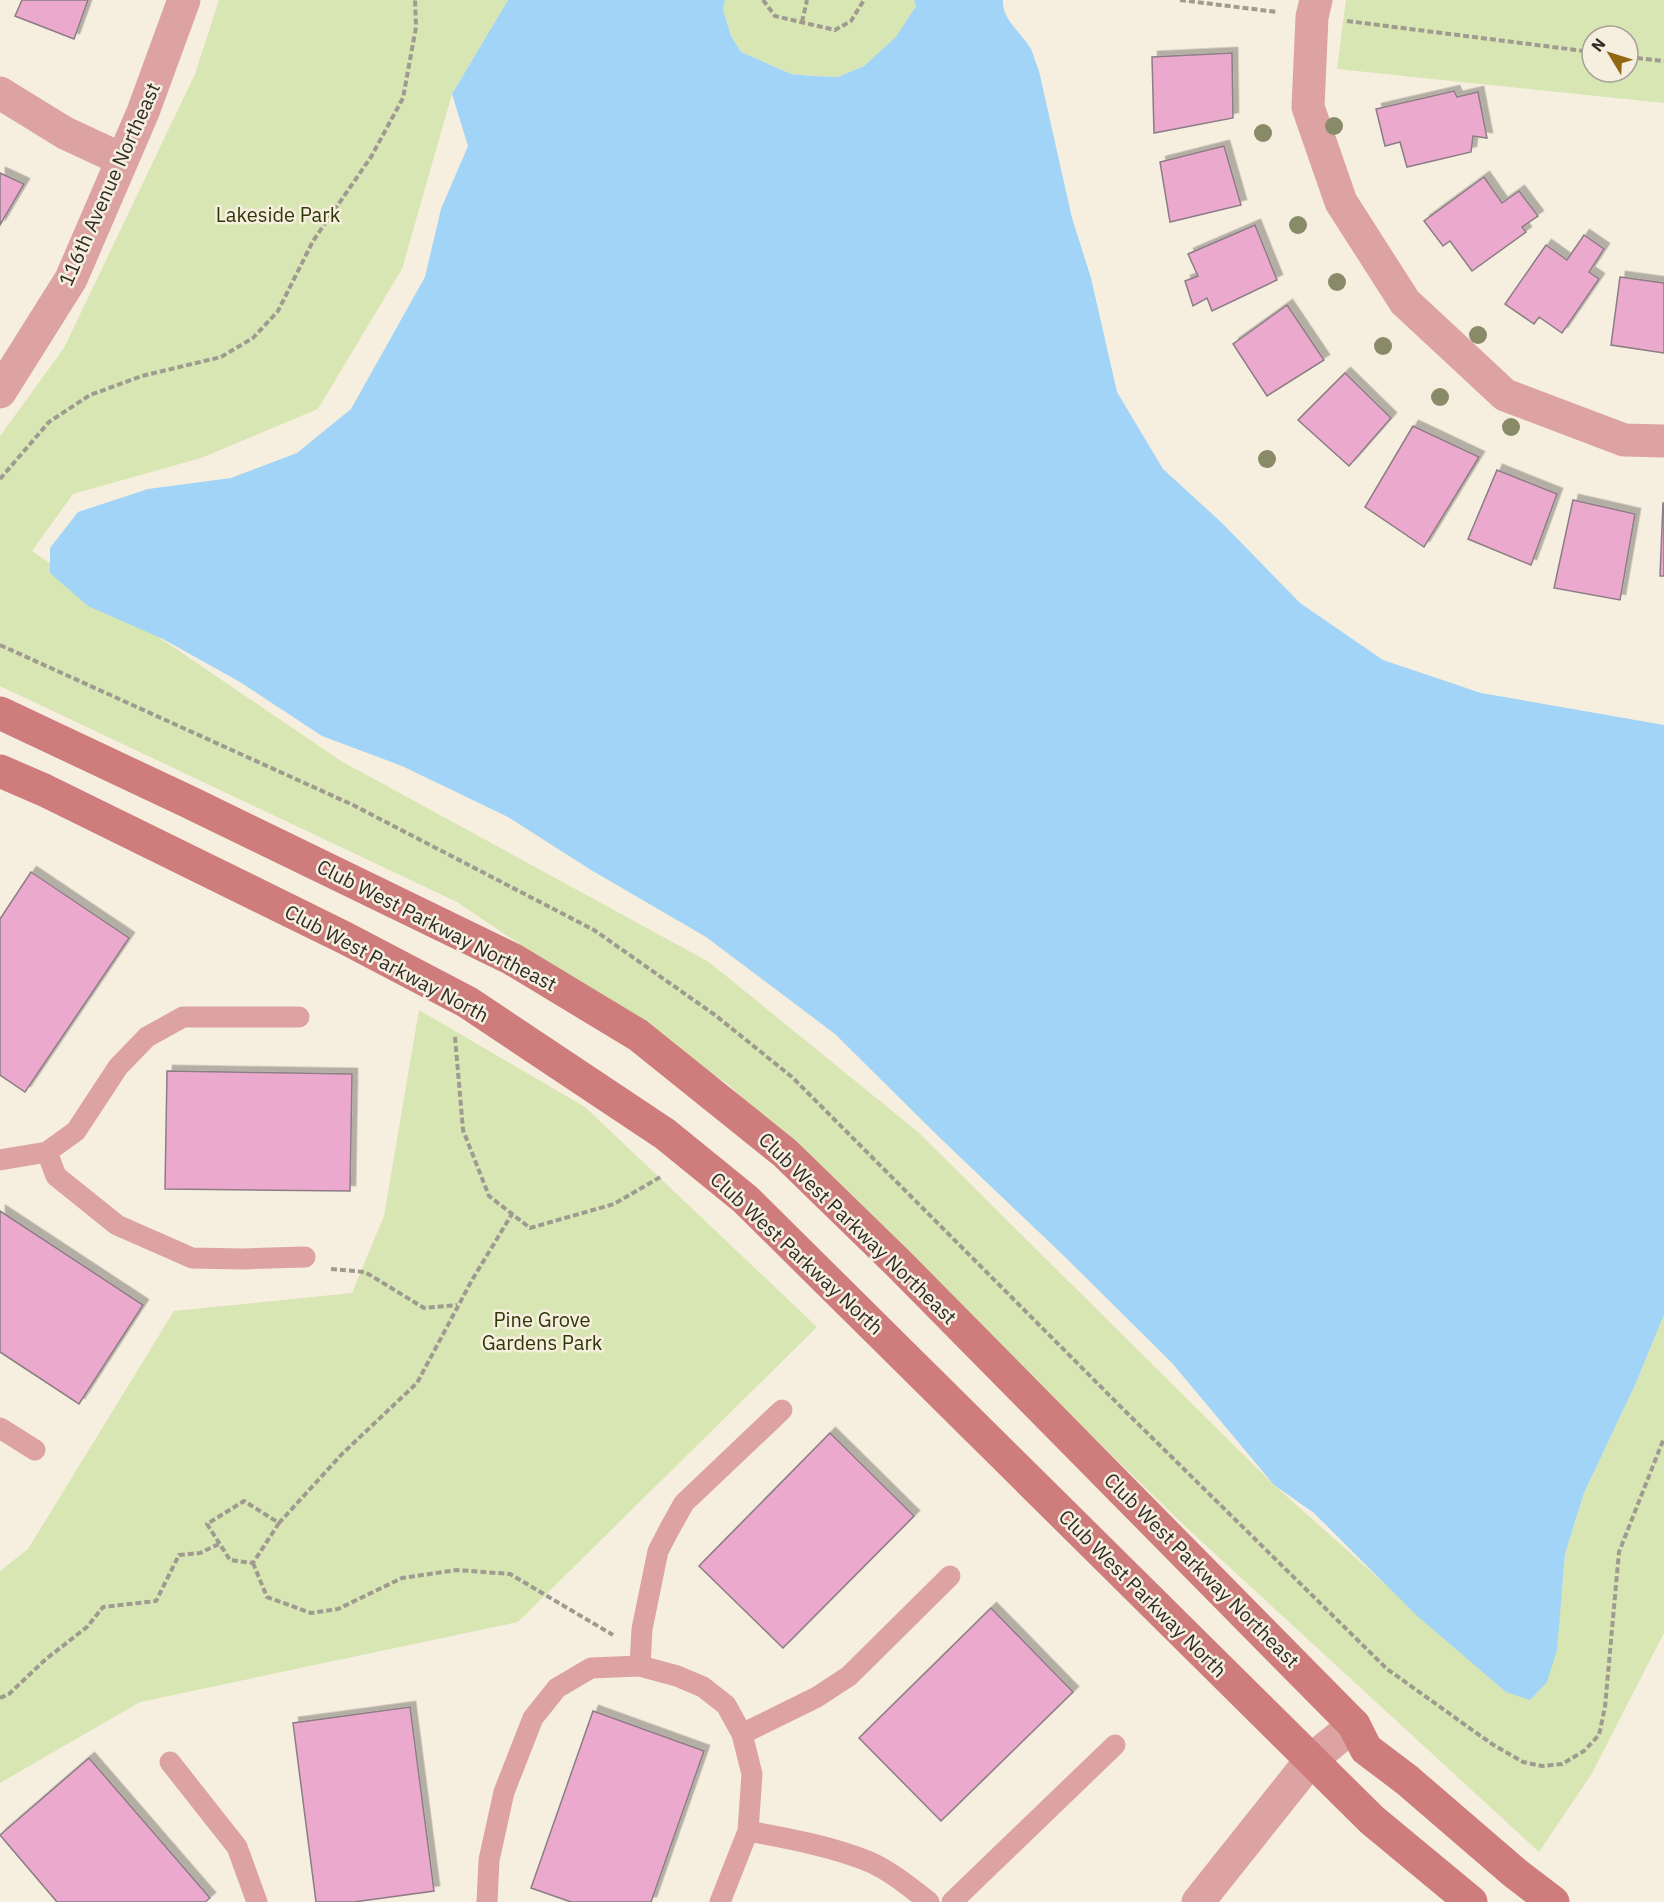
<svg xmlns="http://www.w3.org/2000/svg" width="1664" height="1902" viewBox="0 0 1664 1902" font-family="'IBM Plex Sans',sans-serif">
<style>
.green{fill:#d7e6b2;fill-rule:evenodd}
.water{fill:#a1d4f7}
.building{fill:#eba9cd;stroke:#8c7d85;stroke-width:1.5;filter:url(#shadow)}
.lines{fill:none;stroke-linecap:round;stroke-linejoin:round}
.path{stroke:#a09b90;stroke-width:4;stroke-dasharray:6 3;stroke-linecap:butt}
.lane{stroke:#dca3a2;stroke-width:21}
.street{stroke:#dca3a2;stroke-width:33}
.secondary{stroke:#ce7c7c;stroke-width:33}
.tree{fill:#888a68}
.labels{text-anchor:middle;dominant-baseline:central;stroke-width:5;stroke-linejoin:round;paint-order:stroke}
.street-label{font-size:20px;fill:#2f2c26;stroke:#f6efe0}
.park-label{font-size:20px;fill:#2e3806;stroke:#f6efe0}
</style>
<defs>
<filter id="shadow"><feDropShadow dx="5.5" dy="-5.5" stdDeviation="0" flood-color="#0004"/></filter>
</defs>
<rect width="100%" height="100%" fill="#f6efe0"/>
<path class="green" d="M219,0H508L452,94L402,269L318,409L201,458L73,494L32,551L341,761L709,962L918,1132L1274,1485L1506,1692L1562,1591L1565,1554L1584,1493L1635,1385L1664,1315V1633L1591,1775L1539,1852L1188,1529L729,1085L457,902L0,686V436L64,348L195,74Z
M725,0H914L916,6L897,37L864,66L838,77L812,76L791,74L741,52L731,36L723,10Z
M1346,0H1664V103L1337,69ZM1592,36H1628V72H1592Z
M419,1010L585,1107L817,1327L518,1622L140,1702L0,1783V1571L28,1549L174,1311L352,1293L384,1216Z"/>
<path class="water" d="M508,0H725L723,10L731,36L741,52L791,74L812,76L838,77L864,66L896,37L916,6L914,0H1003C1001,19 1023,34 1031,49C1034,56 1036,64 1039,71L1072,218L1091,278L1117,392L1163,469L1222,523L1300,603L1383,660L1481,693L1664,725V1315L1635,1385L1584,1493L1565,1554L1557,1650L1547,1682L1530,1700L1506,1692L1416,1615L1314,1513L1274,1485L1172,1363L1064,1256L939,1137L835,1034L706,937L591,870L508,817L402,766L322,736L240,682L163,639L88,606L50,573V548L78,512L148,489L231,478L297,453L351,409L425,277L441,209L468,146L452,94Z"/>
<path class="building" d="M22,0H88L74,39L15,16Z
M1232,53L1233,118L1154,133L1152,57Z
M1454,91L1457,97L1478,92L1487,138L1473,136L1471,152L1407,167L1400,142L1385,146L1376,109Z
M1224,146L1241,205L1170,222L1160,162Z
M0,173L24,184L0,225Z
M1484,177L1502,203L1519,191L1538,216L1522,227L1526,232L1472,271L1450,241L1443,246L1424,221Z
M1255,225L1277,280L1212,311L1207,298L1193,306L1185,281L1198,276L1188,254Z
M1584,235L1604,249L1589,272L1599,279L1562,333L1539,317L1534,324L1505,304L1546,245L1567,260Z
M1620,277L1664,283V353L1611,345Z
M1287,305L1324,360L1267,396L1233,344Z
M1345,373L1391,418L1349,466L1298,420Z
M1413,426L1479,457L1424,547L1365,507Z
M1497,470L1557,494L1531,565L1468,539Z
M1573,500L1635,514L1620,600L1554,588Z
M1663,503H1664V576H1660Z
M31,872L129,938L25,1092L0,1075V919Z
M167,1071L352,1074L350,1191L165,1189Z
M0,1211L143,1305L79,1404L0,1352Z
M830,1433L914,1516L783,1648L699,1566Z
M991,1608L1073,1692L941,1821L859,1738Z
M410,1707L434,1891L354,1902H316L293,1723Z
M593,1711L704,1751L651,1902H571L531,1888Z
M89,1758L210,1898L205,1902H57L0,1835Z"/>
<g class="lines">
<path class="path" d="M763,0L775,16L835,30L851,21L864,0
M1180,0L1277,12
M1347,21L1592,52
M802,22L807,0
M1628,57L1664,61
M0,479L49,422L90,395L142,376L221,357L253,338L278,311L313,241L371,157L403,98L416,27L415,0
M0,645L353,805L594,930L715,1015L792,1077L1127,1413L1387,1669L1492,1744L1523,1762L1542,1766L1562,1764L1584,1751L1599,1735L1605,1707L1619,1552L1664,1438
M455,1037L463,1130L489,1196L530,1228L614,1204L662,1176
M331,1269L365,1272L424,1308L457,1305
M279,1523L253,1563L230,1560L207,1524L244,1501L279,1523L342,1454L417,1383L472,1280L512,1214
M253,1563L267,1597L311,1613L338,1609L402,1578L457,1570L510,1574L613,1635
M0,1698L9,1694L46,1659L87,1627L103,1607L156,1601L179,1555L200,1553L221,1543"/>
<path class="lane" d="M47,1152L56,1176L117,1225L192,1258L242,1259L305,1257
M0,1160L47,1152L76,1131L118,1067L147,1037L183,1017H299
M0,1428L35,1450
M640,1666L642,1629L658,1551L670,1528L684,1503L782,1410
M742,1734L817,1697L849,1676L950,1576
M170,1762L237,1847L257,1902
M748,1831C787,1838 834,1847 870,1862C892,1872 911,1888 929,1902
M487,1902L489,1860L504,1792L533,1718L557,1688L591,1668L640,1666L677,1676L703,1687L726,1705L742,1734L752,1774L748,1831L720,1902
M952,1902L1115,1745"/>
<path class="street" d="M1316,0L1312,17L1308,107L1341,202L1405,302L1505,395L1624,440L1664,441
M0,93L65,133L121,159
M0,392L71,279L143,112L184,0
M1198,1902L1311,1760L1354,1725"/>
<path class="secondary" d="M0,713L189,802L512,959L638,1035L785,1153L897,1262L1354,1725L1366,1749L1407,1780L1515,1873L1553,1902
M0,771L44,790L345,938L467,1002L665,1134L745,1199L1372,1820L1471,1902"/>
</g>
<g class="tree">
<circle cx="1334" cy="126" r="9"/>
<circle cx="1263" cy="133" r="9"/>
<circle cx="1298" cy="225" r="9"/>
<circle cx="1337" cy="282" r="9"/>
<circle cx="1478" cy="335" r="9"/>
<circle cx="1383" cy="346" r="9"/>
<circle cx="1440" cy="397" r="9"/>
<circle cx="1511" cy="427" r="9"/>
<circle cx="1267" cy="459" r="9"/>
</g>
<g class="labels">
<g class="street-label">
<text transform="translate(109 184) rotate(-66)">116th Avenue Northeast</text>
<text transform="translate(437 925) rotate(27)">Club West Parkway Northeast</text>
<text transform="translate(387 963) rotate(28)">Club West Parkway North</text>
<text transform="translate(858 1228) rotate(44)">Club West Parkway Northeast</text>
<text transform="translate(797 1253) rotate(43)">Club West Parkway North</text>
<text transform="translate(1202 1570) rotate(45)">Club West Parkway Northeast</text>
<text transform="translate(1143 1593) rotate(45)">Club West Parkway North</text>
</g>
<g class="park-label">
<text x="278" y="214">Lakeside Park</text>
<text x="542" y="1319">Pine Grove<tspan x="542" dy="23">Gardens Park</tspan></text>
</g>
</g>
<g transform="translate(1610 54) rotate(308)"><circle r="28" fill="#f6efe0" stroke="#a6a196" stroke-width="1.5"/>
<path d="M0-4.5L10 22L0 15L-10 22Z" fill="#926712"/>
<text y="-9" font-size="16" font-weight="bold" text-anchor="middle" fill="#2f2c26">N</text>
</g>
</svg>
